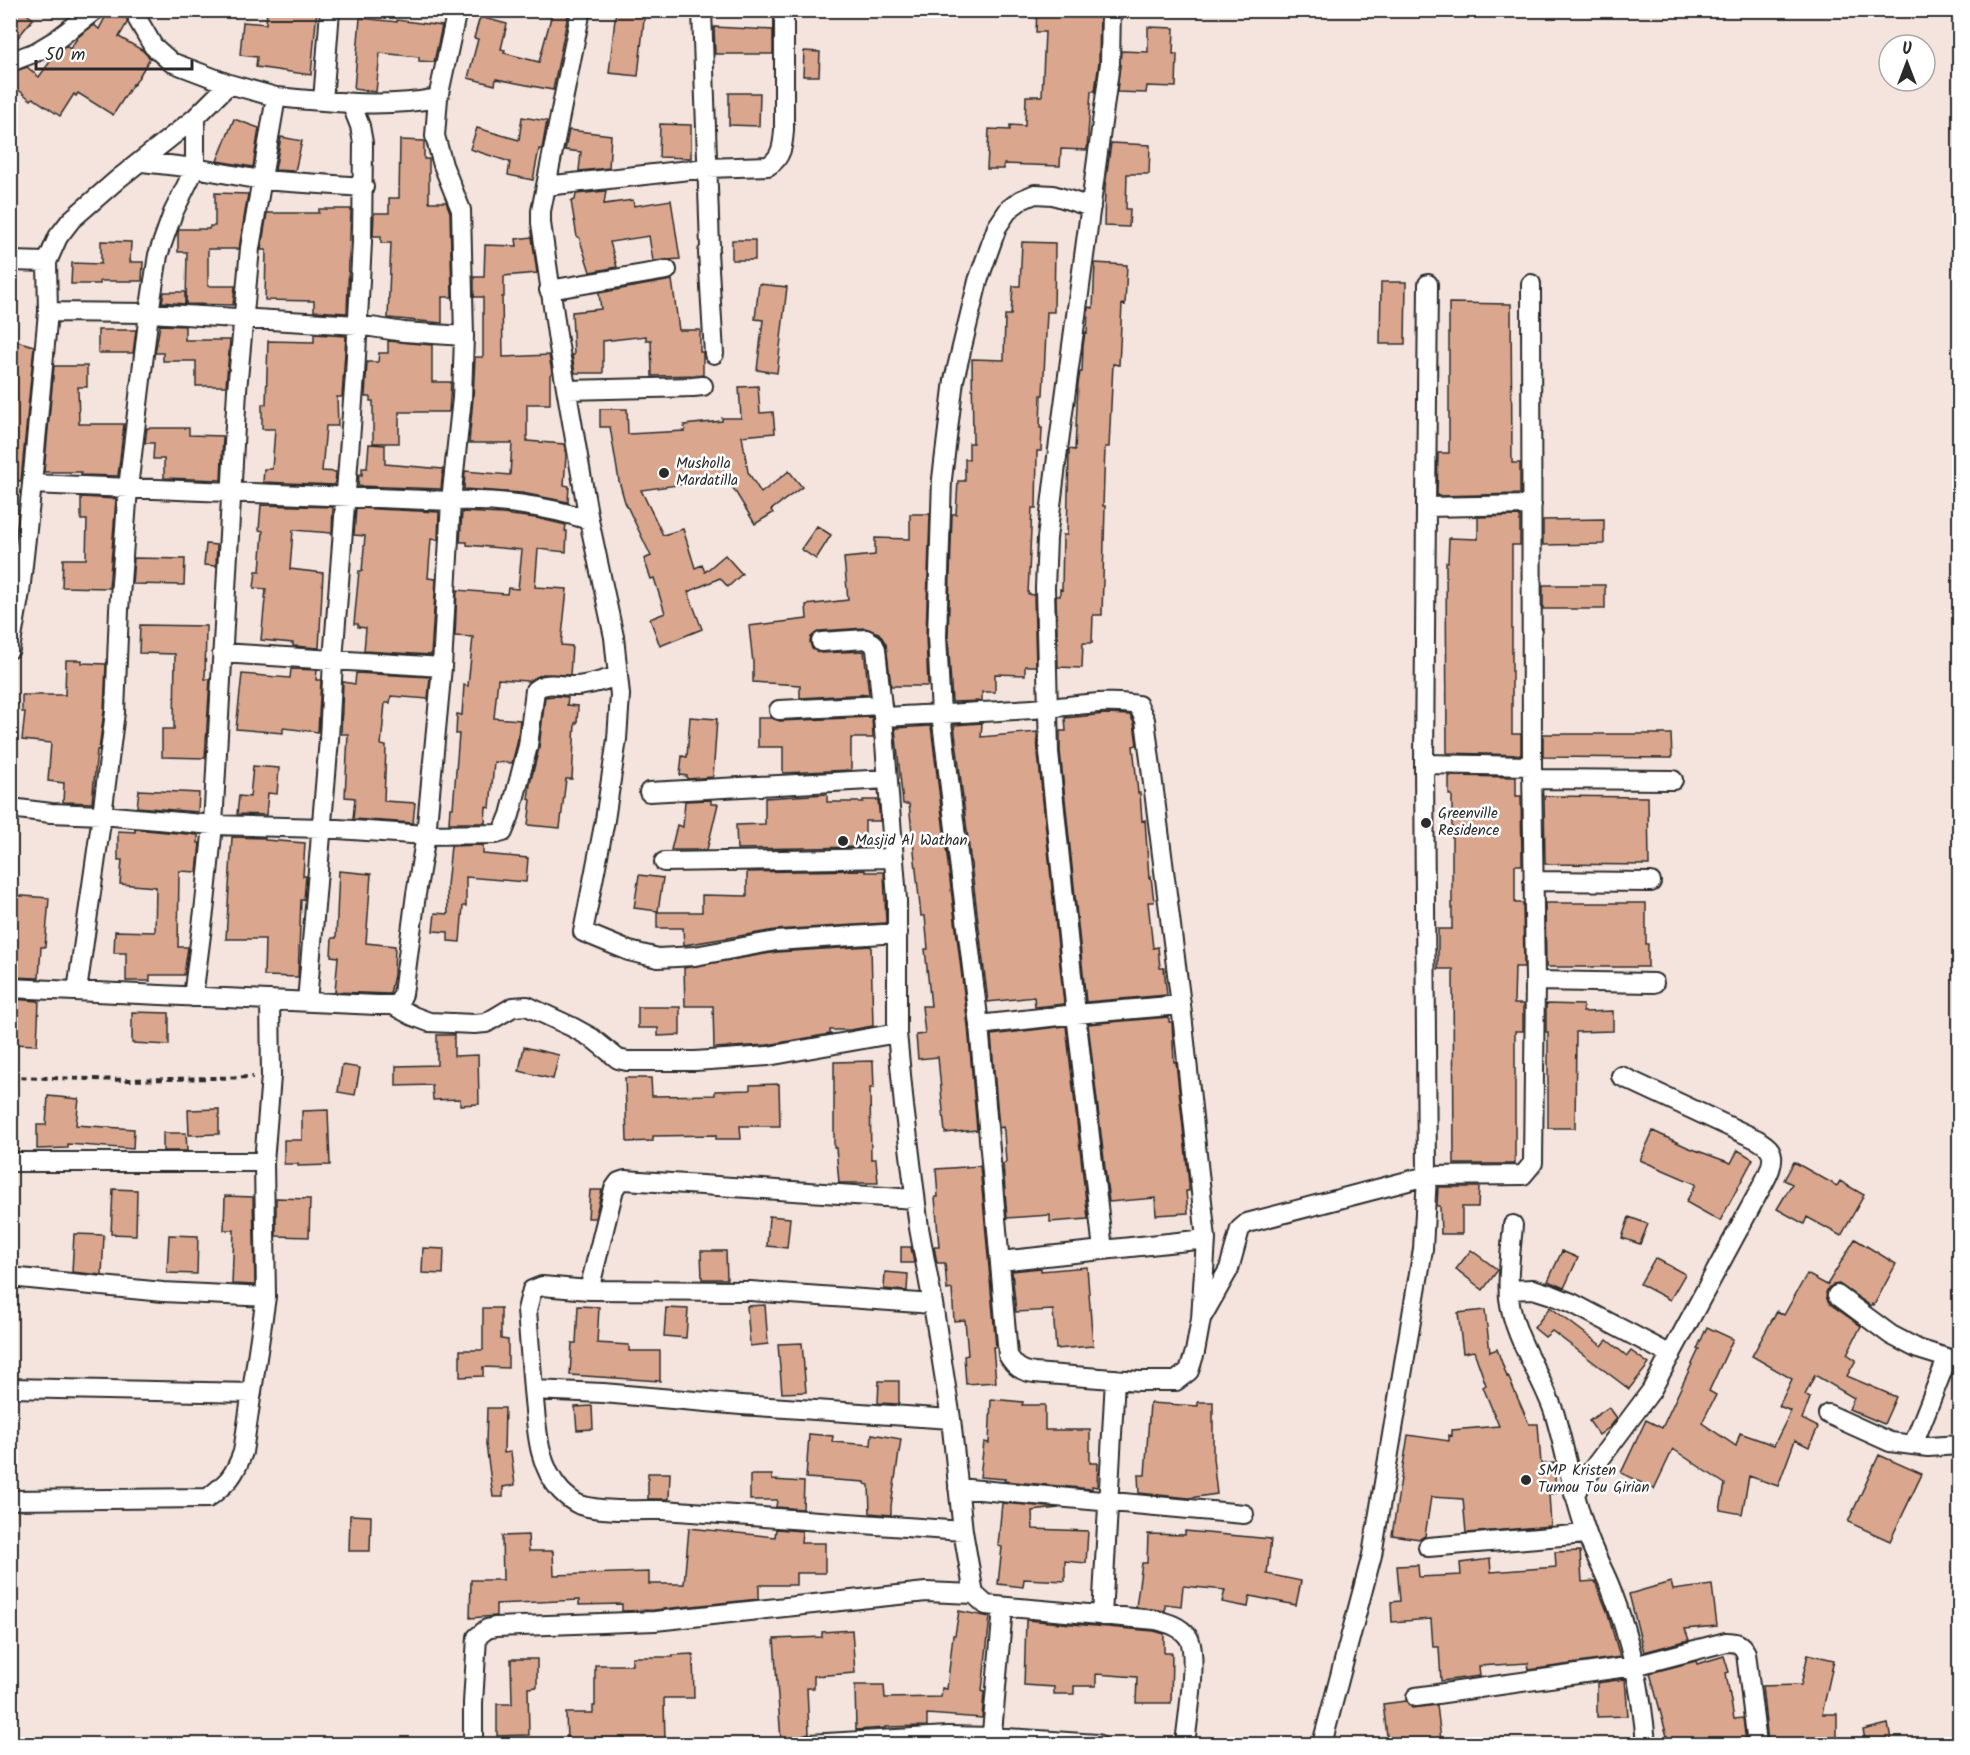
<svg xmlns="http://www.w3.org/2000/svg" width="1970" height="1755" viewBox="0 0 1970 1755" font-family="Kalam,sans-serif">
<style>
.building{fill:#daa68e;stroke:#2b2b2b;stroke-width:1.5}
.lines{fill:none;stroke-linecap:round;stroke-linejoin:round}
.street-casing{stroke:#2b2b2b;stroke-width:22}
.path{stroke:#2b2b2b;stroke-width:4;stroke-dasharray:6 4.5;stroke-linecap:butt}
.street{stroke:#fff;stroke-width:18}
.poi-dot{fill:#2b2b2b;stroke:#fff;stroke-width:2}
.labels{text-anchor:middle;dominant-baseline:central;stroke-width:5;stroke-linejoin:round;paint-order:stroke}
.poi-label{font-size:15px;fill:#2b2b2b;stroke:#fff;text-anchor:start}
</style>
<rect width="100%" height="100%" fill="#f4e4dd"/>
<filter id="ink" filterUnits="userSpaceOnUse"><feTurbulence type="fractalNoise" baseFrequency=".0167" numOctaves="2"/><feDisplacementMap in="SourceGraphic" scale="12" xChannelSelector="R" yChannelSelector="G"/><feConvolveMatrix kernelMatrix="1 2 1 2 8 2 1 2 1" color-interpolation-filters="sRGB"/></filter>
<g filter="url(#ink)">
<path class="building" d="M10,10H22L33,19L10,47Z
M109,10H127V23L119,37L142,50L150,58L134,85L133,84L113,115L78,93L76,96L74,94L60,116L33,98L31,100L10,83V73L27,67L39,77L57,52L67,46L70,49L78,37L94,25L99,29Z
M267,10H317L311,75L256,67L257,57L240,55L243,22L266,24Z
M553,10H569L553,90L496,79L495,85L468,78L478,39L474,38L480,17L507,24L501,49L505,50L504,53L539,62Z
M616,10H645L638,76L609,73Z
M1037,10H1100L1099,62L1095,91H1091L1087,150L1061,149L1060,166L1004,164V169H987L989,129L1010,130V125L1025,126L1026,96H1042L1045,32H1036Z
M360,18L397,22V20L442,26L434,62L419,61V57L380,53L376,92L354,89Z
M714,27L773,30V54H715Z
M1148,27L1174,28L1173,54H1177L1176,87L1147,86L1146,93L1117,92L1121,51L1148,52Z
M804,51L820,52L819,76H803Z
M729,93H760L759,126L729,125Z
M522,117L547,121L542,149H539L533,180L508,175L510,162L470,149L477,128L519,140Z
M234,119L259,128L253,167L217,161Z
M660,124L691,125V158L659,157Z
M569,130L611,135L609,168L579,171L581,152L565,150Z
M281,137L302,141L295,171L275,170Z
M400,140L424,141V159H429V202H446L450,212L452,297H442V323L388,318L391,243H381V236H373L374,213H389V198H399Z
M1111,143L1150,145L1149,174H1127L1126,209H1130L1129,227L1104,226L1105,187Z
M606,191L604,204L633,200L634,206L671,200L680,259L653,261L649,236L610,242L617,267L590,272L579,237H577L571,201L575,200L576,194Z
M215,193L248,194L239,249H208V286H235L233,305L186,304L187,252H178V233L179,229H209L210,226H215Z
M319,209H351L347,313L314,311V301L265,300L266,250H261L267,213H319Z
M532,237L537,273L504,276V297H502L503,357L549,355L552,373L550,375V404H527V441L564,444L566,455L564,485L569,486L568,502L522,493L464,489L465,471L510,475L512,443H469L473,398L475,357H483V297H474V277H484L485,245L517,246L516,239Z
M732,240H755V260H732Z
M101,241L131,242L130,262H143L142,281H100V284H71L72,263L101,264Z
M1022,242L1055,243L1054,312H1047L1043,395H1041L1040,428H1042L1041,451H1037L1036,508H1032L1028,594L1034,595L1036,666H1025V675L995,674V692H982V701L952,702L948,636L952,514H956L958,481H965V459H969V443H973L972,359L1004,360L1005,315H1011L1013,286H1020Z
M1095,263L1127,265L1125,305L1122,304L1119,365L1113,364L1109,447H1105L1103,506H1105L1102,615H1093L1092,643H1083L1082,668L1058,667L1056,596H1060V589L1062,590L1063,535H1067L1069,453V449L1075,450L1078,384L1080,372H1082L1083,346L1085,332L1087,333L1088,307L1093,308Z
M672,280L679,330H700V352H703V375L652,376L651,340H646V336L603,341V373H575L572,355H574L572,312L601,309L599,293Z
M1381,282H1406L1405,344H1380Z
M759,284L787,287L777,373L757,370L763,320L755,319Z
M164,292H185V304L162,302Z
M1449,303L1511,304L1512,463H1520V494L1437,496L1438,453H1449Z
M160,325L185,326V340H230L226,386H196V361H163V353H155Z
M98,330H136L133,353H98Z
M314,334L346,336L342,397H337L338,426H326L322,471L336,472L335,485L263,482L264,469H272L275,429H262V404H266L268,341L314,342Z
M10,339L34,346L21,481L10,479Z
M388,341L432,345V382H451L449,412H399V443H373V401H370V397H365L367,362H378L379,353H388Z
M54,366H87V387H78L79,424H124L118,476L81,475V472H44Z
M758,386L760,413L773,412L775,433L742,436L748,472L761,493L789,471L802,487L771,510L773,513L755,524L727,478L641,490L663,535L683,529L695,568L702,565L705,572L725,555L742,574L728,587L720,578L688,592L702,629L660,646L650,619L665,613L654,578L651,579L644,559L651,556L625,502L619,481L610,427H600V409H627L628,434L685,431L684,425L722,421V418H741L739,387Z
M147,428H189V435L223,436L221,480L164,478V459H153L154,443H145Z
M369,444L385,445V464L443,469L441,489L358,486L359,474L362,475V468H367Z
M81,497L116,499L109,588L62,587L63,559H86L87,520H81Z
M261,505L333,507L332,533L293,530L290,569L323,573L319,648L293,646V643L261,640L266,589L254,588L256,571H260L263,531L259,530Z
M356,508L439,512L438,540L431,539L428,578L436,579L431,655L364,651L366,628L358,627V624H354L359,571H362L365,536L354,535Z
M462,512L502,514L536,518L566,525L565,531H567L566,552L538,549L535,587L567,589L561,645L572,646L570,675L543,674L528,681L498,679L494,718L520,720L517,744L512,763L494,762L490,808L486,807L485,823H449L450,808H453L459,734H456L457,714L462,715L464,685L468,686L473,637L455,636L457,590L507,594L508,588L518,589L522,550L467,545V542H460Z
M910,514H930L926,636L928,686H891L886,644L879,633L865,628L820,631L811,637L810,642L812,649L821,653L864,651L869,694L800,698V685L753,682V663L749,626L807,619L806,605L848,600L844,558L875,555V538L910,539Z
M1520,516V545H1512V734H1521V755L1447,753L1446,562H1448L1449,538L1478,539V517Z
M1604,519V544L1543,545V520Z
M817,526L831,535L816,559L801,549Z
M206,544L217,545L216,566L204,565Z
M134,558L185,559L184,585L132,584Z
M1543,585H1605V609H1543Z
M140,625L206,626L205,679H210L205,758L162,757V729H174L175,654L139,653Z
M66,660H82V663L106,664L104,711L99,750H97L92,803L63,802L64,783L48,781L51,743L22,740L25,712H22V695H65Z
M291,669L317,670L316,680H321L318,732L283,728V733L236,729L242,674L290,678Z
M356,673L430,677L428,699L391,696L390,703H385L381,745L386,746L384,801L415,803L413,823L353,819L355,798L345,797L348,734H341L343,682L355,684Z
M554,696L568,697L567,705L578,706L577,723H575L572,779H566L560,828L528,825L531,800L528,799L530,784L539,748L545,697Z
M1106,714L1130,715L1134,723L1137,745L1133,746L1138,793H1140L1142,821L1145,820L1149,878L1151,877L1154,902H1148L1153,948L1158,947L1160,968H1164L1167,995L1086,1002L1060,751V731H1066L1065,718Z
M690,717L717,719L713,777L687,779V776L680,775L682,756L687,757Z
M872,717L873,738H851V770L783,773V747H758V718H772L780,721Z
M982,723L981,737L1037,732L1038,753L1064,1004L1035,1007L1034,997L988,1002L954,725Z
M931,726L968,1026L977,1130L945,1133L938,1057L918,1059L916,1035L925,1034L922,1006H931L925,949H928L925,916H921L909,804H903L895,728Z
M1543,734H1671L1672,758L1543,757Z
M253,766L279,768L277,794L268,793L266,815L237,814L239,796L250,797Z
M1449,776L1516,777V796H1521L1522,865H1515V903H1523L1524,967H1515L1514,1004H1523V1031H1515V1164H1454L1453,969H1438V929H1452V795H1449Z
M139,790L199,793L198,812L137,807Z
M827,794V802H863V800H878L880,821H865V847L737,849L736,825L765,824V798Z
M1544,796L1648,797L1649,865L1545,864Z
M711,800V804H718L707,850H671L677,825L683,827L685,801Z
M135,829L198,835V843H200L197,872L179,871L178,947H188L184,975H150V981H126V953H114L115,931L155,932L156,887L120,884L122,860H118V831L135,832Z
M232,837L265,838V840L305,843L303,876H306L304,900H301L298,977L264,976L265,939H226Z
M483,845V854L528,858L526,882L466,877V906H463L460,942L448,941V932L433,931L435,913L448,914L447,886L451,846Z
M865,870V872H884L886,923L775,930L684,945L683,928H657V912H702V895L747,896V872Z
M339,871L371,874L366,943L395,946L394,975L390,994L335,992L338,957L331,956L332,938H336Z
M639,875L663,878L658,911L634,908Z
M10,895L49,898L45,947H41L39,978L10,977Z
M1545,903H1646V944H1648V967H1546Z
M871,946L873,1026L850,1030H830V1034L767,1045L714,1048L713,1006H685L684,968L777,952Z
M10,999L39,1001L37,1045L10,1044Z
M1546,1004L1583,1005V1012L1613,1011V1031L1576,1032L1575,1128H1548V1032H1546Z
M638,1007H680V1035L658,1036V1028H638Z
M132,1012L169,1013V1045L132,1043Z
M1169,1017V1022H1172L1174,1062H1176L1189,1184V1191H1186L1188,1213L1156,1215L1155,1198L1109,1202L1088,1024Z
M1066,1026L1088,1219L1050,1222V1215L1007,1218L1003,1164L1006,1162L1004,1131L1003,1127L999,1128L991,1035Z
M437,1035H454V1056L478,1055L479,1104L460,1105V1099L433,1100L432,1085L396,1086V1066L437,1065Z
M524,1047L559,1055L553,1079L519,1071Z
M873,1061L874,1088H870L871,1159H876L878,1183H839L836,1148H834V1062Z
M342,1065L360,1068L355,1095L338,1092Z
M625,1078H651L652,1096L715,1095V1091L750,1090V1085L779,1084L780,1126H740L741,1139H716V1135L653,1136V1141L627,1142Z
M48,1096L79,1099L76,1125L134,1129L133,1149L68,1144V1148L37,1149V1125H46Z
M219,1109V1134L189,1135L188,1110Z
M328,1110L330,1165L298,1166V1164H284V1140H302V1111Z
M1653,1131L1687,1147L1731,1163L1738,1150L1753,1159L1720,1221L1686,1202L1696,1184L1640,1160Z
M163,1133H186L187,1151H163Z
M1794,1162L1837,1186L1840,1181L1864,1195L1841,1236L1807,1217L1804,1224L1777,1209L1792,1184L1784,1180Z
M980,1166L996,1347H993L996,1382L966,1384L964,1356L968,1355L965,1320L954,1321L952,1289L947,1290L945,1263H937L934,1247H939L935,1197H938L936,1169Z
M1438,1187H1479L1478,1207H1462V1234H1441L1440,1206H1437Z
M113,1189L137,1190L136,1235L111,1234Z
M590,1190H602L595,1218H588Z
M225,1196L253,1197L255,1285L232,1284L234,1230H224Z
M276,1198L310,1199L309,1237L276,1236Z
M769,1216L790,1218L787,1248L767,1246Z
M1629,1217L1648,1224L1640,1244L1622,1238Z
M74,1234L104,1235L102,1275L72,1272Z
M169,1235L198,1236L197,1274L167,1273Z
M1855,1239L1896,1264L1874,1305L1872,1304L1871,1306L1839,1284L1833,1285L1828,1288L1826,1293L1827,1299L1830,1304L1861,1326L1847,1354L1856,1360L1847,1376L1896,1397L1884,1424L1849,1409L1854,1398L1815,1375L1805,1395L1810,1398L1802,1419L1818,1427L1809,1447L1795,1440L1778,1486L1749,1476L1742,1514L1720,1510L1725,1484L1673,1449L1654,1489L1621,1473L1646,1420L1662,1428L1699,1349H1697L1707,1327L1733,1339L1709,1391L1716,1395L1702,1423L1736,1446L1740,1433L1774,1445L1791,1411L1779,1406L1792,1379L1752,1356L1777,1311L1784,1315L1807,1274L1827,1285Z
M901,1247H911L914,1263H901Z
M423,1248L444,1249L443,1274L422,1273Z
M1471,1250L1498,1270L1483,1290L1456,1269Z
M701,1251H726L727,1279H702Z
M1562,1251L1578,1258L1564,1288L1548,1281Z
M1655,1258L1685,1274L1670,1300L1640,1284Z
M1087,1267L1093,1346L1056,1349L1053,1310L1016,1312L1012,1271L1041,1268V1271Z
M885,1272L908,1274L907,1291L884,1289Z
M765,1305L768,1344L750,1346L747,1306Z
M578,1306L599,1307L597,1343L629,1345V1351H660V1381L570,1375L572,1343H576Z
M1550,1307L1602,1346L1607,1340L1627,1356L1631,1351L1649,1364L1629,1389L1552,1331L1545,1337L1534,1328Z
M483,1308H501V1339L508,1340V1368L483,1367V1376L460,1377V1350H483Z
M666,1308L688,1309L686,1338L664,1336Z
M1485,1310L1490,1352L1497,1349L1507,1377L1508,1376L1529,1424H1538L1541,1464L1554,1463L1556,1493L1549,1494L1551,1526L1466,1533L1463,1499L1431,1497L1425,1536L1420,1539L1392,1535L1408,1435L1449,1441V1435L1452,1436V1430L1499,1426L1483,1387L1486,1385L1474,1351L1463,1353L1458,1313Z
M802,1343L806,1392L782,1393L778,1344Z
M879,1381H899V1404L878,1403Z
M991,1399L1023,1402L1022,1405H1045V1430H1090V1463H1098L1097,1487L1092,1486V1489L1004,1481L1005,1479L980,1477L984,1442L989,1443Z
M1198,1402H1213V1458L1217,1494L1189,1498L1139,1493L1138,1475H1145L1150,1403L1198,1406Z
M592,1406L593,1429L577,1430L575,1407Z
M1609,1407L1617,1418L1610,1427L1599,1435L1589,1421Z
M487,1408H505L504,1453L511,1452L515,1485L503,1487V1497H493L486,1444Z
M809,1434L833,1436L832,1442L871,1445L872,1434L901,1439L891,1506V1515L870,1513L869,1485L865,1484V1482L806,1478Z
M1879,1455L1922,1474L1890,1541L1848,1522Z
M648,1473H670L669,1499H648Z
M750,1475H772V1480L804,1482L803,1509L776,1507L777,1500H750Z
M1002,1503L1059,1508L1032,1511L1033,1529L1088,1531L1086,1563L1065,1561V1581L1024,1579L1023,1587L998,1584L1002,1547L998,1546Z
M350,1515L371,1516L370,1551H349Z
M689,1528L775,1537L776,1529L802,1531L801,1543H825V1573H796V1585H759V1599L654,1610L622,1611V1604L579,1605V1600L496,1604V1616L470,1618L471,1580H503L502,1536L528,1535L529,1551H553L554,1575L649,1572V1584H684Z
M1185,1531L1271,1539L1267,1574L1301,1581L1296,1605L1250,1596L1248,1607L1222,1602L1225,1590L1183,1586L1181,1606L1165,1604V1611L1136,1607L1142,1563H1147L1148,1534L1185,1535Z
M1580,1551L1582,1582L1595,1581L1607,1611L1620,1657L1529,1670L1528,1663L1479,1666L1480,1676L1441,1681L1439,1647H1433L1431,1619L1392,1622L1391,1602L1400,1601L1397,1566L1418,1565L1419,1577L1461,1575L1460,1563L1490,1559L1491,1572L1556,1567L1555,1552Z
M1671,1582L1673,1590L1712,1585L1717,1626L1685,1629L1689,1640L1644,1652L1629,1594Z
M959,1611L990,1617L982,1691L984,1692L982,1718L927,1714V1726L885,1727V1728L856,1730L855,1685H884L885,1698L941,1697L942,1688L947,1689L953,1635H955Z
M1026,1620L1154,1631L1164,1634V1653H1172L1171,1703H1136L1137,1677L1096,1674V1686H1074V1694H1054V1687L1024,1685Z
M852,1630L855,1673L814,1676V1688H807L809,1733L802,1735L799,1741H781L774,1639L822,1637V1632Z
M693,1654L694,1698H664L665,1744H594V1739H567L566,1713H593V1706H595V1665H632V1657H673V1655Z
M1808,1654L1834,1660L1822,1714H1837V1739L1768,1742L1762,1686L1801,1685Z
M1724,1656L1729,1672L1726,1673L1734,1719L1743,1718L1746,1743L1669,1744L1650,1673L1696,1661L1697,1664Z
M511,1659H537V1687L528,1688L529,1735L497,1736V1704H512Z
M1625,1679L1628,1716L1597,1717V1683Z
M1406,1701L1412,1708L1437,1705L1441,1740L1388,1744L1383,1704Z
M1888,1724L1892,1744H1866L1863,1730Z"/>
<g class="lines">
<defs>
<path id="street" d="M138,10V20L153,46L171,62L229,84L276,97L250,248L237,390L213,825L205,903L193,997
M581,10L541,211V223L558,341L589,520L614,637L620,695L617,739L605,820L583,932L629,951L658,958L695,956L776,941L898,933
M702,10L710,247
M10,62L36,52L56,40L95,10
M276,97C330,102 385,108 438,98
M323,101L330,10
M142,162L195,168L261,180L364,187
M546,186L707,168L768,166C782,158 783,144 784,130V10
M708,252L714,354
M10,261L47,262
M1531,284L1532,766
M549,290L667,270
M48,312L149,313L358,325L404,332L464,336
M567,390L693,387L703,386
M32,484L451,501C495,499 547,506 589,520
M1426,507L1428,284
M821,642L866,639L873,643L876,649L883,717L897,899V1033L904,1106L919,1228L933,1304L951,1419L963,1531L974,1594L986,1605L1156,1620C1168,1623 1180,1626 1188,1637C1199,1652 1187,1723 1185,1744
M10,649L20,592L32,484L48,312L47,262L58,237L71,220L118,179L195,118L229,84
M222,653L442,667
M779,710L882,705
M883,717C937,714 991,712 1046,708C1076,706 1108,699 1138,705L1145,720L1181,1005L1206,1239L1201,1319L1195,1352L1189,1371L1176,1381H1139L1034,1373C1021,1371 1015,1367 1008,1355L979,1025L941,714L937,636L942,479L954,380L978,281L997,227L1009,209L1021,200L1035,194L1053,195L1091,207
M1424,764L1426,507L1532,505
M1532,779L1673,780
M649,792L888,779
M10,808L51,813L102,815L213,825L323,828L426,835L496,834L503,832L510,815L528,746L535,690C546,680 563,687 576,686C590,685 605,680 618,676
M664,862L894,858
M1533,881L1651,882
M1535,981L1654,983
M10,988L377,1005H393L413,1016L429,1022L474,1024L486,1023L513,1007L527,1006L572,1027L592,1038L618,1059L627,1061H695L768,1056L897,1033
M77,991L102,815L115,712L119,610L128,488L149,313L158,255L173,213L195,168V118
M307,1002L329,739L333,660L355,375L362,242L363,143L360,126L351,103
M393,1005L399,1002L403,994L416,894L426,835L442,667L451,501L462,398L464,336L461,210L443,165L435,136L438,98L457,10
M979,1025L1076,1014L1181,1005
M10,1162H264
M1513,1225C1511,1249 1507,1275 1509,1298C1514,1339 1541,1374 1554,1412C1566,1452 1572,1492 1586,1531C1592,1551 1604,1570 1611,1589C1630,1638 1642,1692 1646,1744
M1103,1250L1076,1014L1049,752L1045,588L1047,538L1057,457L1110,63L1111,10
M1000,1261L1206,1239
M10,1277L163,1292L266,1297
M589,1290L614,1189L619,1182L625,1180L915,1199
M1509,1290L1533,1289L1552,1295L1572,1303L1671,1355
M1837,1295L1891,1335L1918,1349L1960,1362
M933,1304L750,1291L589,1290L542,1286L532,1290L527,1310L533,1390L603,1393L741,1405L951,1419
M1203,1315L1229,1269L1240,1229L1247,1223L1427,1176L1523,1175L1533,1163L1535,981L1532,766L1424,764L1427,1176L1423,1249L1372,1555L1322,1744
M10,1388L252,1393
M533,1390C537,1425 536,1464 561,1491C566,1496 573,1502 580,1505C602,1512 639,1510 663,1510L963,1531
M1828,1414L1890,1442L1928,1447L1960,1445
M1913,1445L1947,1359
M958,1488L1244,1514
M1574,1494L1651,1391L1756,1197C1762,1185 1778,1163 1770,1150C1768,1146 1762,1143 1758,1140L1621,1076
M10,1500L208,1498C228,1482 234,1477 243,1452L266,1297L264,1162L271,1076L270,1000
M1428,1547L1586,1534
M1102,1616L1115,1379
M1416,1697L1634,1666L1726,1642C1736,1642 1741,1643 1746,1653L1757,1744
M473,1744V1703L477,1637L487,1629L495,1627L655,1621L926,1592L974,1594
M809,1744L948,1736L992,1737L1097,1744
M991,1744L1003,1608"/>
</defs>
<use href="#street" class="street-casing"/>
<path class="path" d="M10,1077L129,1080L253,1077"/>
<use href="#street" class="street"/>
</g>
</g>
<g class="poi-dot">
<circle cx="664" cy="473" r="6"/>
<circle cx="1426" cy="823" r="6"/>
<circle cx="843" cy="841" r="6"/>
<circle cx="1526" cy="1480" r="6"/>
</g>
<g class="labels">
<g class="poi-label">
<text x="676" y="464">Musholla<tspan x="676" dy="17">Mardatilla</tspan></text>
<text x="1438" y="814">Greenville<tspan x="1438" dy="17">Residence</tspan></text>
<text x="855" y="841">Masjid Al Wathan</text>
<text x="1538" y="1471">SMP Kristen<tspan x="1538" dy="17">Tumou Tou Girian</tspan></text>
</g>
</g>
<rect width="1970" height="1755" fill="none" stroke="#fff" stroke-width="36"/>
<rect x="18" y="18" width="1934" height="1719" fill="none" stroke="#2b2b2b" stroke-width="2" filter="url(#ink)"/>
<g transform="translate(1907 63)"><circle r="28" fill="#ffffff" stroke="#aaaaaa" stroke-width="1.5"/>
<path d="M0-4.5L10 22L0 15L-10 22Z" fill="#2b2b2b"/>
<text y="-9" font-size="16" font-weight="bold" text-anchor="middle" fill="#2b2b2b">U</text>
</g>
<path d="M36 60v9h156v-9" fill="none" stroke="#2b2b2b" stroke-width="3"/>
<text x="45" y="60" font-size="18" fill="#2b2b2b" stroke="#ffffff" stroke-width="4.5" paint-order="stroke">50 m</text>
</svg>
